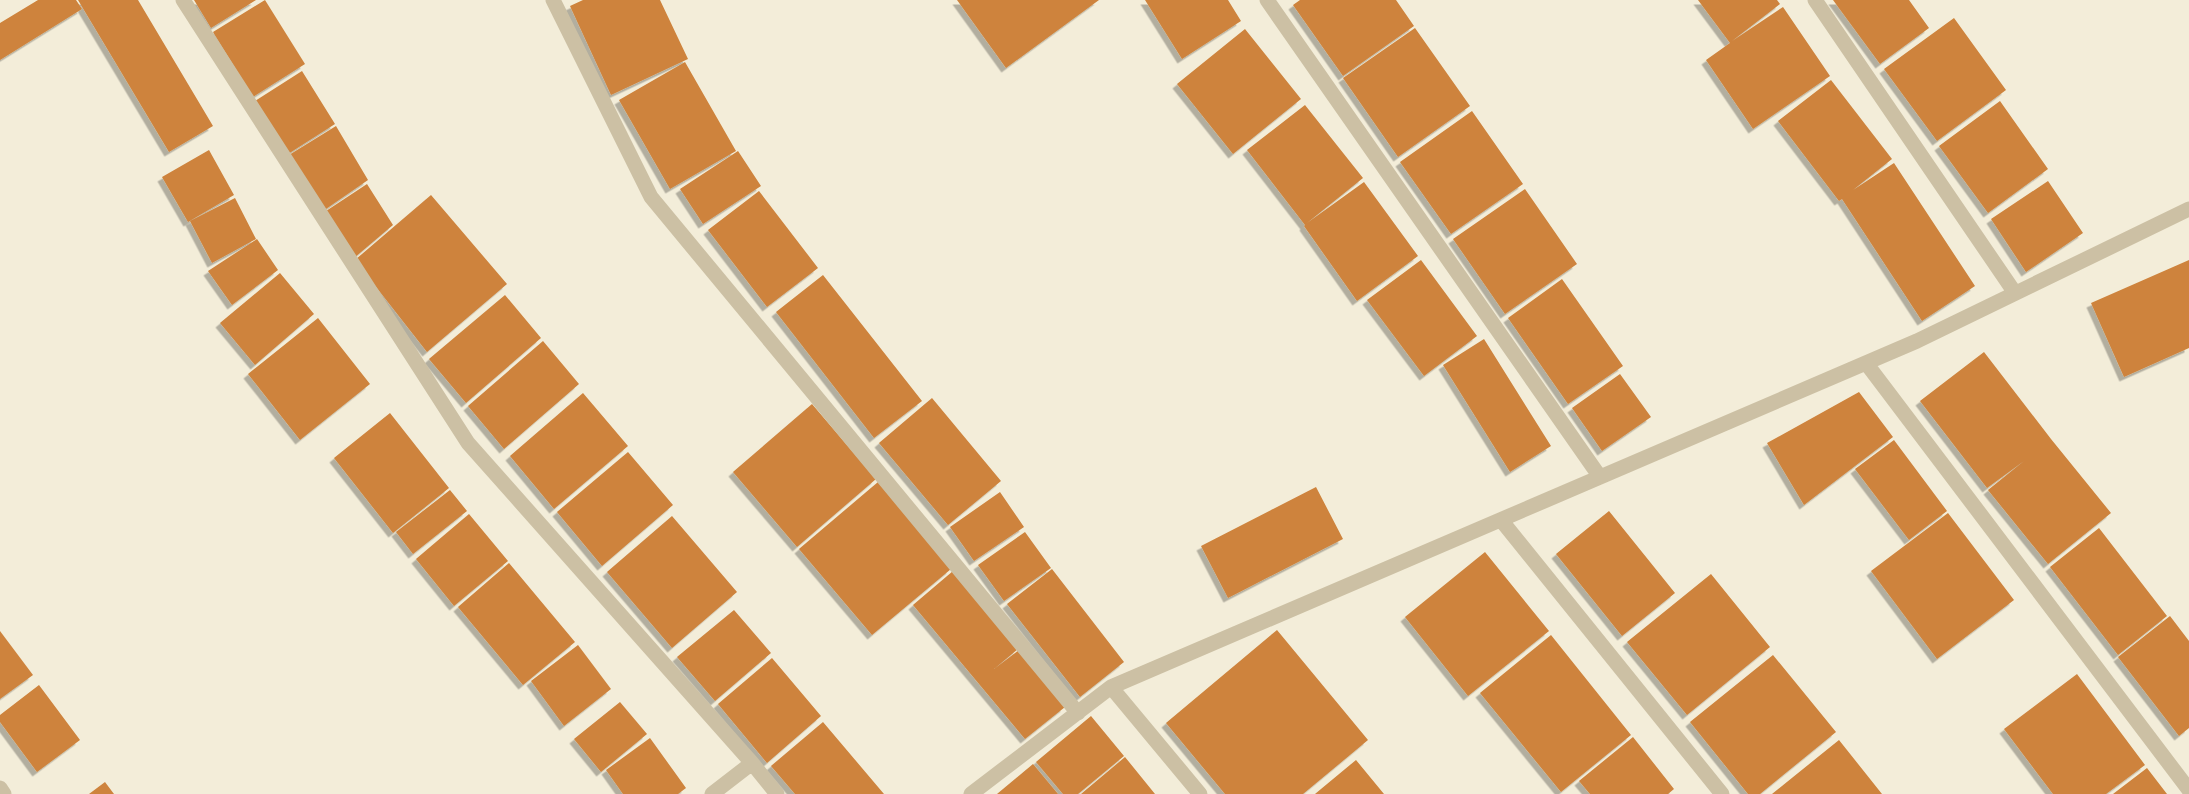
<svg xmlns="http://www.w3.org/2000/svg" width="2189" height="794" viewBox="0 0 2189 794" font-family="Mulish,sans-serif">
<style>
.building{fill:#ce833c;filter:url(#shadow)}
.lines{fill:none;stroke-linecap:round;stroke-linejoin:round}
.minor{stroke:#ccc0a4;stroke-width:15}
</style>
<defs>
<filter id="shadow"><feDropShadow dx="-4.5" dy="4.5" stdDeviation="0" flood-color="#0004"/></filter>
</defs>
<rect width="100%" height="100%" fill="#f3edd9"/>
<path class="building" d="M38,0H76L82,9L0,60V23Z
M78,0H138L213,126L169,152Z
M194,0H256L211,28Z
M265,0L305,64L253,97L213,32Z
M583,0H660L688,59L611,95L570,6Z
M957,0H1099L1006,68Z
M1145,0H1228L1241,21L1182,59Z
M1300,0H1396L1414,26L1343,76L1293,5Z
M1698,0H1777L1780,4L1732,41L1783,7L1830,76L1753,129L1706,60L1730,43Z
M1833,0H1909L1929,28L1880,64Z
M1954,18L2006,90L1937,141L1884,69Z
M1415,28L1470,106L1398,157L1343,78Z
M1245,29L1301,99L1233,154L1177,84Z
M685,62L736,151L670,189L619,100Z
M302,71L335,124L288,154L255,101Z
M1831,80L1892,159L1853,190L1894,163L1975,286L1922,321L1842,199L1839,201L1778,121Z
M2000,101L2048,169L1988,213L1939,146Z
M1305,105L1363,178L1307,223L1364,182L1418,256L1357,301L1304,226L1305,225L1247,150Z
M1472,111L1523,184L1451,234L1400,162Z
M336,126L368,180L323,211L289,155Z
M209,150L234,195L188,222L162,177Z
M738,151L761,186L703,224L680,189Z
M2048,181L2083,233L2026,272L1991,219Z
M367,184L393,225L354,258L323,213Z
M1525,189L1577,264L1505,314L1453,239Z
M759,191L818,268L767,307L708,230Z
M431,195L507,284L427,352L355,260Z
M235,198L256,239L212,263L190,221Z
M257,239L278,270L232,305L208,271Z
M1421,260L1477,336L1424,376L1367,300Z
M2189,260V348L2124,377L2091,303Z
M280,273L314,314L255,365L220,323Z
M823,275L922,401L874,438L776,312Z
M1562,279L1623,366L1568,404L1508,318Z
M505,295L541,338L466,403L429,359Z
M318,318L370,384L300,440L248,374Z
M1484,339L1551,446L1510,472L1443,365Z
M543,341L579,384L504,449L468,406Z
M1984,352L2051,439L2111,513L2048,564L1988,490L2024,461L1987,488L1920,401Z
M1620,374L1651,417L1602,451L1572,408Z
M1859,392L1893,437L1804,505L1767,443Z
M583,393L628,446L554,509L510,456Z
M932,398L1001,481L948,525L879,443Z
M812,404L876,479L797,547L733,472Z
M390,413L449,488L393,533L334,458Z
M1894,440L1947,511L1909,540L1855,469Z
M628,452L673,505L602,566L557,512Z
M878,482L951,569L872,635L799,549Z
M1316,487L1343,539L1228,598L1201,546Z
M450,490L467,511L413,554L396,532Z
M1000,492L1024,527L974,561L950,527Z
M1609,511L1675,593L1622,636L1556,554Z
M1948,513L2014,600L1937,659L1871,571Z
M469,514L508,561L454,606L416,559Z
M672,516L737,592L672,648L607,572Z
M2099,528L2167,616L2118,655L2050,567Z
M1025,532L1051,568L1004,601L978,565Z
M1485,552L1549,631L1468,696L1405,617Z
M509,563L575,642L523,685L458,607Z
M1052,569L1124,662L1080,697L1007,604Z
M953,571L1018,649L994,669L1019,650L1065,707L1025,739L913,605Z
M1711,574L1770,647L1687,715L1627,642Z
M734,610L771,653L715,701L677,657Z
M2170,616L2189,641V728L2179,736L2118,657Z
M1277,630L1368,740L1303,794H1225L1166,723Z
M0,631L33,675L0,699Z
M1551,635L1631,735L1561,792L1480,693Z
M578,645L611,689L564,726L531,681Z
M1773,655L1836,732L1760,794H1748L1690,722Z
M772,658L821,716L767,763L718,704Z
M2077,674L2145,765L2106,794H2053L2004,729Z
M39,685L80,740L37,772L0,722V715Z
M620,702L647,734L601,772L574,739Z
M1091,716L1124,756L1078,794H1063L1036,762Z
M823,722L884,794H795L771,766Z
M1633,737L1674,789L1668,794H1590L1579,781Z
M650,738L686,788L678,794H623L606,770Z
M1839,740L1882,794H1772Z
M1125,757L1155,794H1081Z
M1356,760L1384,794H1315Z
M1033,764L1058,794H997Z
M2147,768L2167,794H2113Z
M105,782L114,794H89Z"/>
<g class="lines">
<path class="minor" d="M183,0L468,443L752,763L777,794
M553,0L651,197L1078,713
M1267,0L1600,477
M1815,0L2015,293
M1866,363L2189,790
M1501,520L1722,794
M1111,687L1200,794
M0,788L4,794
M712,794L752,763
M971,794L1111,687L1917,341L2189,209"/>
</g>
</svg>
